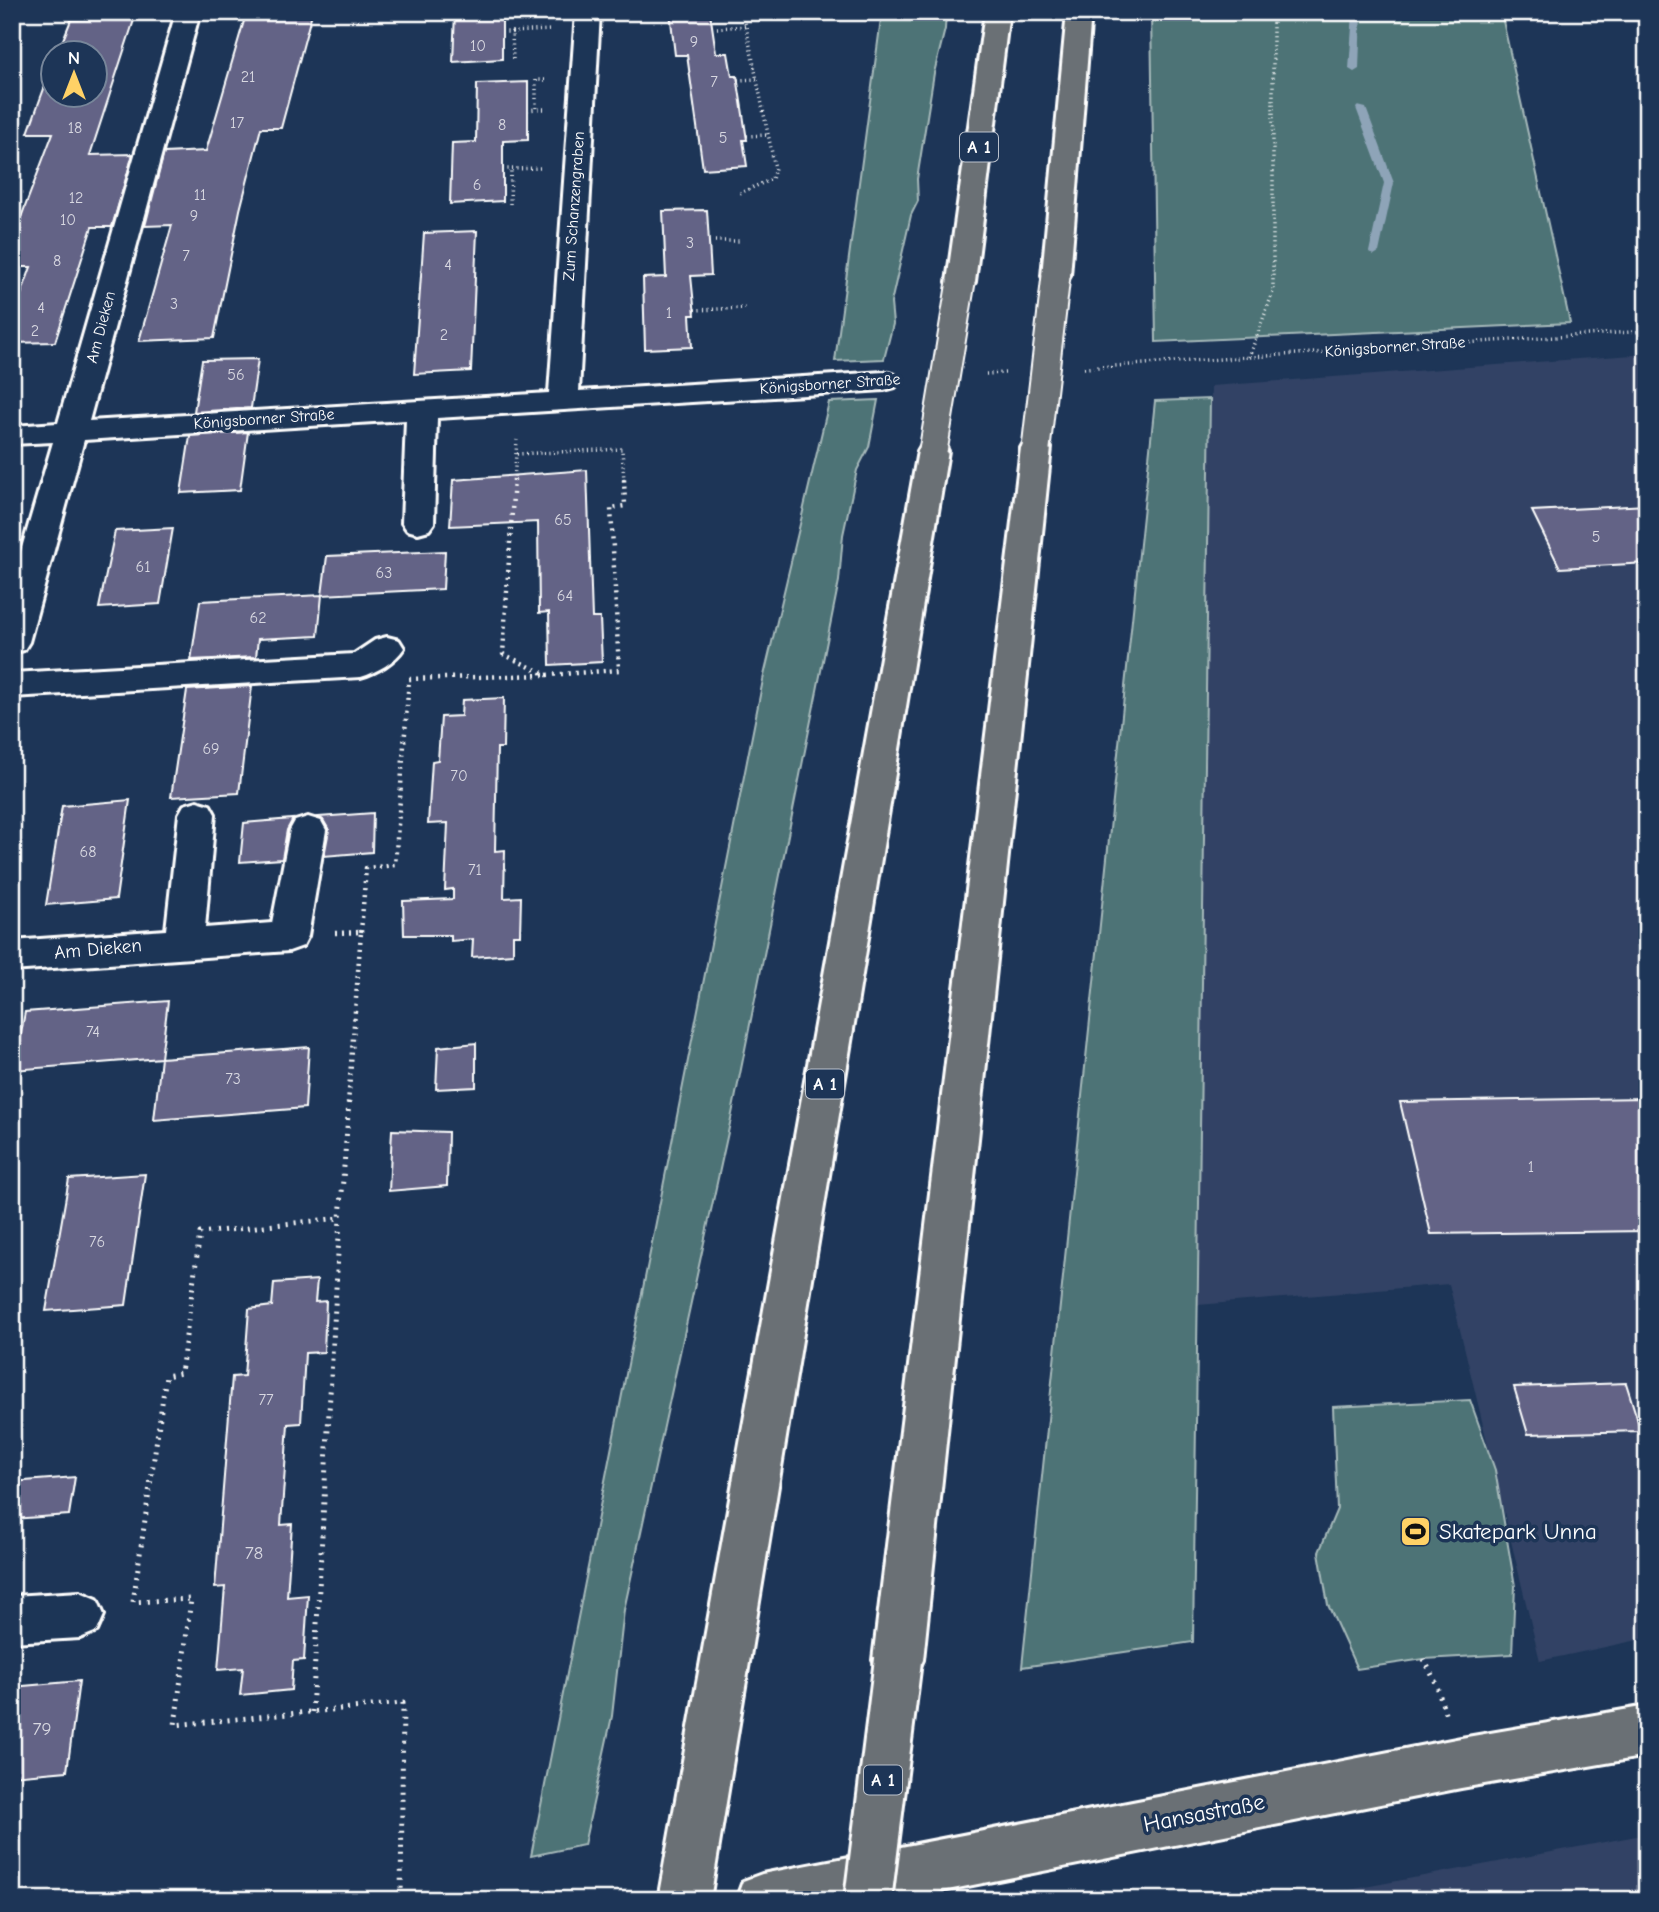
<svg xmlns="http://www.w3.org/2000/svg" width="1659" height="1912" viewBox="0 0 1659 1912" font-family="'Comic Neue',sans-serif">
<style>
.built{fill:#324365}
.green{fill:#4d7376;stroke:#a6b9ba;stroke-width:2}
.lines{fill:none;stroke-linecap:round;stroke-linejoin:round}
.stream{fill:#8ea4b8;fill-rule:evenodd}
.building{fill:#646486;stroke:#fff;stroke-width:2}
.minor-casing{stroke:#fff;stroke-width:6}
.major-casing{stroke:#fff;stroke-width:6}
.highway-casing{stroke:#fff;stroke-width:6}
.path-far2{stroke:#fff;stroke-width:3.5;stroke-dasharray:1 3.5;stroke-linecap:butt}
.path-far1{stroke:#fff;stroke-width:4.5;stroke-dasharray:2 5;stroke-linecap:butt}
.path{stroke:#fff;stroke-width:5;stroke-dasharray:2 6;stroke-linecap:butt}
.minor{fill:#1d3557;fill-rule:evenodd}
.major{fill:#6b7074;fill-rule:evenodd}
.highway{fill:#6b7074;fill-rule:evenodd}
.highway-bridge-far1-casing{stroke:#fff;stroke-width:31;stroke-linecap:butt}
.highway-bridge-casing{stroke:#fff;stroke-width:52;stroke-linecap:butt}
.highway-bridge-far1{stroke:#6b7074;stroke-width:27}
.highway-bridge{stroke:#6b7074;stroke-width:46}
.labels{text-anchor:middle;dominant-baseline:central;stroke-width:7;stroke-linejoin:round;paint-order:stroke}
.number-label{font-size:16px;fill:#d8d8e1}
.far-street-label{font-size:16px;fill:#fff;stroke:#1d3557}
.shield{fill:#1d3557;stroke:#bbc2cd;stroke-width:2}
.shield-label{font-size:18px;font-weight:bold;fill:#fff}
.street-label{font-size:19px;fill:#fff;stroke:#1d3557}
.near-number-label{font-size:19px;fill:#d8d8e1}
.near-poi-label{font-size:23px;fill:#fff;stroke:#1d3557;text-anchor:start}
.near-street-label{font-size:23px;fill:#fff;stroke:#1d3557}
</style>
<rect width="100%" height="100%" fill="#1d3557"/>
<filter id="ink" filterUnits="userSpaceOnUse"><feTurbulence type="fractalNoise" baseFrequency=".0143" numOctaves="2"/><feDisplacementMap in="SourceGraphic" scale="14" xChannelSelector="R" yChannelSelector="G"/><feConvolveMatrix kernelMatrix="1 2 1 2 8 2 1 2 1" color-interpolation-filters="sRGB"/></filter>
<g filter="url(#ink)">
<path class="built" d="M1647,354V1638L1540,1661L1449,1284L1198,1305L1211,386Z
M1647,1834V1900H1296Z"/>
<path class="green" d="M882,12H946L945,29L934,73L917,179L918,201L911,215L891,303L893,324L884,359L835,361Z
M1151,12H1501L1570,323L1156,342Z
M1210,399L1193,1642L1022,1667L1155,401Z
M878,400L869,447L857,470L843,535L839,581L732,1114L624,1610L612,1716L584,1845L531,1856L763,680L829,402Z
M1470,1400L1495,1470L1515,1586L1512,1654L1424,1659L1357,1669L1328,1605L1319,1552L1337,1509L1333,1407Z"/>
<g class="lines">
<path class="stream" d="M1353,12H1361L1359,69L1354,72L1349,69Z
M1358,106L1366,108L1394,183L1379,252L1374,255L1369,252L1384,183L1356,108Z"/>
</g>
<path class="building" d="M455,12H502V59L453,62Z
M670,12H710L716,53H728L732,76H737L747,140H743L747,166L703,169L687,55H675Z
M312,13L281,128H261L240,210L214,338L139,341L172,225L145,226L164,153L206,151L246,14Z
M135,17L90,155L133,154L112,227H92L55,342L12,343V320L31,267H12V241L53,133H28L38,105L52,67V94H94V52H58L71,20Z
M528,82V140L503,141V201L450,204L452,143L476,142L477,84Z
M707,210L711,275L691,276L695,315H690L692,347L645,349L643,278L666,277L663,211Z
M477,231L471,371L414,374L424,233Z
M258,359L251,408L194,412L202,360Z
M248,432L240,490L181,493L190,436Z
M587,470L592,618H600L602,662L550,665L549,612L539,613L538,522L450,526L453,480Z
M1647,505V563L1560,568L1532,511Z
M173,528L160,604L99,608L115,531Z
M445,551L443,589L322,595L327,556Z
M322,595L318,636L258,639L256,657L191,660L200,601Z
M252,686L239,793L171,797L187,690Z
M504,698L503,748H497L495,851L505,850L504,898L521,897L520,935H513V954L472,957L473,939L451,941V935H404L403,901L453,899V889L445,890L448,823L428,824L432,761L438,760L441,717L461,716L462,700Z
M130,800L116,899L46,905L62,806Z
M373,813L372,852L324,856L329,830L323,820L318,817Z
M293,819L287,830L282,859L240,862L244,823Z
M168,1001L161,1058L14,1070L25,1012Z
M476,1043V1087L436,1089L438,1047Z
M309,1047L305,1108L154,1120L161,1058Z
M1647,1098V1231L1431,1234L1400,1102Z
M392,1130L448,1132L447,1186L389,1191Z
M145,1174L126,1305L46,1311L69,1179Z
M317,1280L315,1302L326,1301L324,1352L305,1353L301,1423L288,1424L281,1525L292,1524L287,1597L308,1595L304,1660L293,1661L291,1690L240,1695L243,1668L218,1670L225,1587L215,1588L232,1377L244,1376L249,1309L272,1306L274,1283Z
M1626,1383L1641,1431L1528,1434L1514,1387Z
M75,1477L69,1515L12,1519V1482Z
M79,1681L67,1771L12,1776V1687Z"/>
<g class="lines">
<defs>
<path id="minor" d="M176,12H200L89,421L549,393L576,12H600L579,391L884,372L895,375L899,381L895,387L884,390L437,418L434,523L429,530L418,533L407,530L402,523L406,420L84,440L29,642L24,650L12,653V582L53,442L12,444V426L58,423Z
M387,637L399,640L404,648C395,662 377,672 361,677L12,697V673L354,654L375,640Z
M197,801L210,805L215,814L205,928L272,923L290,830L295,821L308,817L321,821L326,830L308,936L303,946L289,951L12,971V941L166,930L179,814L184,805Z
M80,1592L97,1599L104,1615L97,1631L80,1638L12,1642V1596Z"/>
<path id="major" d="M1647,1706V1756L1461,1788L897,1900H736L743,1881L762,1874L1461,1738Z"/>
<path id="highway" d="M985,12H1009L975,282L971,288L961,291L951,288L947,282Z
M1067,12H1091L1070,276L1066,282L1056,284L1046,282L1042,276Z
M1036,439L1047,441L1051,448L923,1660L915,1677L898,1684L881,1677L873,1660L1021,448L1025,441Z
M933,441L944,444L948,451L710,1900H658L918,451L922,444Z"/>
</defs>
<use href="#minor" class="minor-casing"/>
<use href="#major" class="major-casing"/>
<use href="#highway" class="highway-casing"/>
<path class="path-far2" d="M717,28L746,26
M502,32H512
M513,59L512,32L551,30
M545,80H536V109H545
M738,80L757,79
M528,110L536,109
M747,136L768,135
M503,169H511
M740,193L772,179L775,168L743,12
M510,204L511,169L541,168
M715,241H742
M695,310L745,308
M1249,357L1273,292V12
M1084,368L1647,331
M986,374L1005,373
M517,454L622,449L624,481
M514,481L517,440"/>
<path class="path-far1" d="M514,479L503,654L547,675L619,670L611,508L625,506L624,479
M361,932L366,868L395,865L409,679L544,675
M335,933L361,932L348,1104"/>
<path class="path" d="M349,1102L340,1218L200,1233L181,1373L166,1376L133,1602L191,1599L175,1725L403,1703L401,1900
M1424,1659L1436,1683L1446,1716
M312,1712L340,1218"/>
<use href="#minor" class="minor"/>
<use href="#major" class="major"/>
<use href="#highway" class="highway"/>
<defs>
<path id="highway-bridge-far1" d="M1036,448L1056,276
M933,451L961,282"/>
<path id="highway-bridge" d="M868,1900L898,1660"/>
</defs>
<use href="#highway-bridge-far1" class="highway-bridge-far1-casing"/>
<use href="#highway-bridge" class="highway-bridge-casing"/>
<use href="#highway-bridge-far1" class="highway-bridge-far1"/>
<use href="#highway-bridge" class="highway-bridge"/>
</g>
</g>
<defs>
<symbol id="stadium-square" viewBox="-11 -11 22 22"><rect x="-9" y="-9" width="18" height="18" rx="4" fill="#ffd166" stroke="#1d3557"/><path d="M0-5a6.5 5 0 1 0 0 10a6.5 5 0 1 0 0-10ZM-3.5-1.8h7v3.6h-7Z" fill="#111"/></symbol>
</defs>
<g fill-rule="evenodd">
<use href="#stadium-square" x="1398" y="1514" width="35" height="35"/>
</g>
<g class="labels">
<g class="number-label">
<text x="694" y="42">9</text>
<text x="478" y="46">10</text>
<text x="248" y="77">21</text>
<text x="714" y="82">7</text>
<text x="237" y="123">17</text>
<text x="502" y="125">8</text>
<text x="75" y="128">18</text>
<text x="723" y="138">5</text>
<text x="477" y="185">6</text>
<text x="200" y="195">11</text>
<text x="76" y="198">12</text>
<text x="194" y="216">9</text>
<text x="68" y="220">10</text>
<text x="690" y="243">3</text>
<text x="186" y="256">7</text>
<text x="57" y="261">8</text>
<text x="448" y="265">4</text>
<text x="174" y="304">3</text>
<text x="41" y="308">4</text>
<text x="669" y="313">1</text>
<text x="35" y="331">2</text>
<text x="444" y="335">2</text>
<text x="236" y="375">56</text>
<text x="563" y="520">65</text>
<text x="1596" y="537">5</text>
<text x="143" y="567">61</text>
<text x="384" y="573">63</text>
<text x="565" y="596">64</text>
<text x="258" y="618">62</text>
<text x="211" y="749">69</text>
<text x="459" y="776">70</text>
<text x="88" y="852">68</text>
<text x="475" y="870">71</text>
<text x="93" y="1032">74</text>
<text x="233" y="1079">73</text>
<text x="1531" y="1167">1</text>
<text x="97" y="1242">76</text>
<text x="266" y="1400">77</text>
</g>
<g class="far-street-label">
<text transform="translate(574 206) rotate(-86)">Zum Schanzengraben</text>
<text transform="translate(101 327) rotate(-75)">Am Dieken</text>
<text transform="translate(1395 347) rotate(-4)">Königsborner Straße</text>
<text transform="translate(830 384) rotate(-4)">Königsborner Straße</text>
<text transform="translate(264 419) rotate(-4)">Königsborner Straße</text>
</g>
<g class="shield">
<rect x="960" y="132.5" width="38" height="29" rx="5"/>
<rect x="806" y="1069.5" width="38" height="29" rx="5"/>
<rect x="864" y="1765.5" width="38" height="29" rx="5"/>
</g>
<g class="shield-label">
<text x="979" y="147">A 1</text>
<text x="825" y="1084">A 1</text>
<text x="883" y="1780">A 1</text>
</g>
<g class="street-label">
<text transform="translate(98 949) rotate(-5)">Am Dieken</text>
</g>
<g class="near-number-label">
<text x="254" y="1553">78</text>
<text x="42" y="1729">79</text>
</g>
<g class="near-poi-label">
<text x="1439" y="1531">Skatepark Unna</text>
</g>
<g class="near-street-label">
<text transform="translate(1204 1813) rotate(-11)">Hansastraße</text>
</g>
</g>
<rect width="1659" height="1912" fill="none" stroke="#1d3557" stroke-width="42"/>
<rect x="21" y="21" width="1617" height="1870" fill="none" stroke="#fff" stroke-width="2.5" filter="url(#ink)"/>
<g transform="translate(74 74)"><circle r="33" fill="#1d3557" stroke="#77869a" stroke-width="2"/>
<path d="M0-5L12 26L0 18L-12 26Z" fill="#ffd166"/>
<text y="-10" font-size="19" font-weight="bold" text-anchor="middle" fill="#ffffff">N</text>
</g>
</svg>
